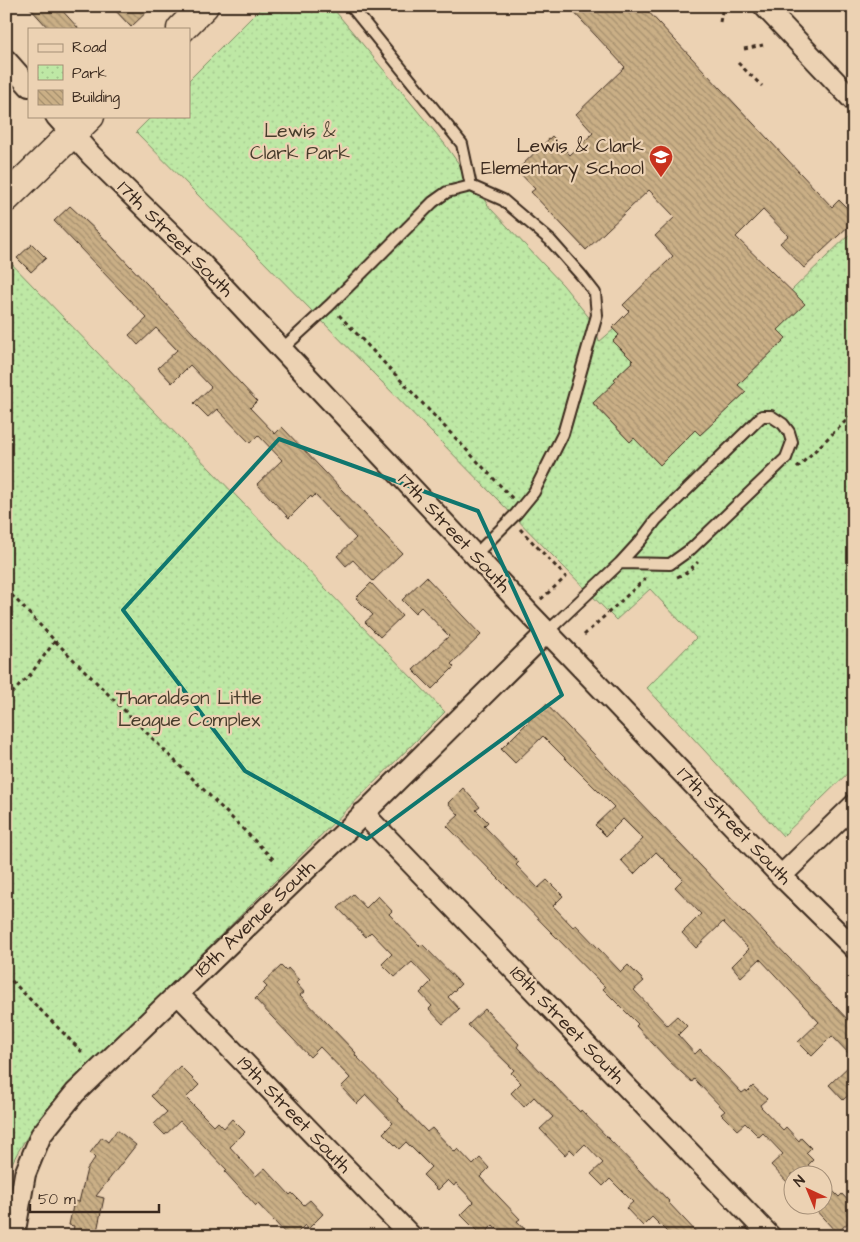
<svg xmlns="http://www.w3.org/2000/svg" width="860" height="1242" viewBox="0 0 860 1242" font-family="'Architects Daughter',sans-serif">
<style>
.park{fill:url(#park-dots);stroke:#7c8962}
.building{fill:url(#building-back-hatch);stroke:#3b2a1e}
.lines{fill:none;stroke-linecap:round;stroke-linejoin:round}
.lane-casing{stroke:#3b2a1e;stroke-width:14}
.street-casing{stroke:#3b2a1e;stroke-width:24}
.secondary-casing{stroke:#3b2a1e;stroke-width:31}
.path{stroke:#3b2a1e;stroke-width:3;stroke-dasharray:4 4;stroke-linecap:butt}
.lane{stroke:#ecd2b3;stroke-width:10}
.street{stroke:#ecd2b3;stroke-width:20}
.secondary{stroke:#ecd2b3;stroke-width:28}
.marked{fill:none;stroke:#0f766e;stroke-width:4;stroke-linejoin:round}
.labels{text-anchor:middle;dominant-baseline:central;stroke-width:4.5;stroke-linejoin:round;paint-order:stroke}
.park-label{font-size:19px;fill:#483d2c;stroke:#ecd2b3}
.poi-label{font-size:19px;fill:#3b2a1e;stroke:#ecd2b3;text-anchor:end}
.street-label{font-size:19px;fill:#3b2a1e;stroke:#ecd2b3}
</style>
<defs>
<pattern id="park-dots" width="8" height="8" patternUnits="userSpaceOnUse" patternTransform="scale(1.25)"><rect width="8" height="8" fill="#bee8a5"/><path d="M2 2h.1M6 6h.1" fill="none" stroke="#a4c78e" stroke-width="1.8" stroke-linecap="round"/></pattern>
<pattern id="building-back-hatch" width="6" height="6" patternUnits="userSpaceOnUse" patternTransform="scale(1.25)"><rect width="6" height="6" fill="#caaf86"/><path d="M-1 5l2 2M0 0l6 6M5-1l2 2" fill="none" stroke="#a58f6d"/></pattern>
</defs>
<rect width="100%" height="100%" fill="#ecd2b3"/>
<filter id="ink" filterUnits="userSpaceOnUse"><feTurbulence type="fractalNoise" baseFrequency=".02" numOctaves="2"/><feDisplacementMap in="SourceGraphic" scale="10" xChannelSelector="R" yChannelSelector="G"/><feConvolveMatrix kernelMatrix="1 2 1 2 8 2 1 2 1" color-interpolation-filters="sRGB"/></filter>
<g filter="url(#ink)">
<path class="park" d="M263,6H331L444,143L490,208L563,285L595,325L599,342L614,329L619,335L613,341L625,354L629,351L636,358L614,379L616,381L593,404L630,442L638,435L660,465L695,430L701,434L745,393L738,385L786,338L776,328L787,321L804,304L791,291L854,230V767L783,836L647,688L696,638L650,589L616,620L136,132L152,116H189V80Z
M6,258L445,712L67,1088C41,1116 21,1141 6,1176Z"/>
<path class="building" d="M28,6H58L79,29H49Z
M111,6H153L131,27Z
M568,6H643L832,207L839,200L854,215V221L804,268L780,243L788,236L763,210L736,237L805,304L778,330L786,338L738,385L746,392L700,435L695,430L660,465L634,438L630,442L593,403L616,381L614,379L633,361L613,341L619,335L612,328L629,311L623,305L673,256L655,236L675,217L649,190L586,250L531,192L535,189L517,170L552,136L570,155L593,133L576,114L625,67Z
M70,206L99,233L257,401L250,408L275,434L282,427L402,553L373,581L353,560L346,566L337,556L356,538L315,495L312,498L311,496L289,518L257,484L282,460L258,435L250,443L217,409L208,417L194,403L211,387L190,365L172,383L158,368L177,350L156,328L138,345L129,335L147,318L54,221Z
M32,244L46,258L31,272L17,258Z
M426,577L481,635L451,664L454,667L432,689L413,670L449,636L421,607L415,613L402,600Z
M371,583L402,616L380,637L365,622L373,615L356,598Z
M546,704L854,1026V1059L832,1036L812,1056L798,1042L819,1022L760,959L741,977L732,966L749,949L723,922L696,948L682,933L701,914L675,887L683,879L656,852L634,874L621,860L643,839L623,819L606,836L595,825L614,807L543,736L515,763L501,749Z
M463,788L480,807L476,810L488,822L484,826L519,862L516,865L538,888L547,880L563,896L553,906L573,927L576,925L621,972L628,965L644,981L634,990L653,1010L667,1025L677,1016L687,1026L678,1035L695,1054L700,1049L742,1093L746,1090L747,1092L753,1086L767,1099L760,1105L761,1107L783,1130L786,1127L799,1141L801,1138L811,1148L806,1153L813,1160L808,1165L817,1174H792V1180L789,1184L771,1165L783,1154L763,1133L759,1137L745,1123L737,1130L721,1114L725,1111L694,1079L692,1082L670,1062L636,1026L638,1024L603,989L605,987L447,826L459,815L448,803Z
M353,894L366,908L378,896L392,911L389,914L420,946L422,944L461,984L448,997L459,1009L443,1024L429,1009L432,1006L420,993L431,982L412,962L395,977L382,964L392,954L371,932L366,937L338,908Z
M281,966L286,971L288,968L299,980L296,983L304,992L300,995L356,1053L355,1055L398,1099L397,1101L427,1132L432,1128L455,1152L458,1149L473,1165L480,1158L489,1168L480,1177L520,1219L517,1221L531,1236H504L493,1225L482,1236L461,1215L474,1202L456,1183L454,1186L448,1180L438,1190L423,1175L431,1167L406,1142L399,1149L383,1133L393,1123L366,1095L357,1104L341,1087L350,1078L320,1047L310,1057L255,999L267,987L263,983Z
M485,1009L519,1044L517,1047L580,1112L581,1110L669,1201L668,1202L700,1236H671L652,1217L643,1226L626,1208L633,1202L610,1179L603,1186L591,1174L603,1163L585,1144L575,1154L570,1149L565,1155L540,1129L553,1117L534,1097L524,1107L511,1093L521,1083L511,1073L514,1070L468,1025Z
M854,1061V1090L843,1100L829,1085Z
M180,1066L199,1085L186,1098L214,1126L218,1122L224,1128L232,1119L245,1132L230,1147L256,1176L265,1168L290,1195L292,1193L304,1205L310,1200L323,1214L308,1229L305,1225L294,1236H288L258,1204L256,1206L225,1172L227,1170L180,1121L165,1135L154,1124L167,1112L151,1096Z
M117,1130L136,1145L96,1196L104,1198L96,1236H72L74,1226L69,1225L74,1201L79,1202L87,1169L95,1158L90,1153L102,1137L108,1142Z
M822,1180L839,1197L842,1194L854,1207V1217L837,1233L810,1204H822Z"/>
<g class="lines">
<defs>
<path id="lane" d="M351,6L462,144L471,186
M282,349L330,305L433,202L447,192L471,186L503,200L550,240L581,275L595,293L597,315L563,434L534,492L516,514L474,556
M547,632L620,563L641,540L656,520L762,416H771L783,424L789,432L792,442L786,458L691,549L670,564L620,563"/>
<path id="street" d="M764,6L854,101
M6,60L29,86
M56,116L91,155L201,263L528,612L781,876L854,948
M363,813L770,1236
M781,876L854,805
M178,994L411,1236
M14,1236L25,1174L41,1135L75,1093L346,831L547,632"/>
<path id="secondary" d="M181,29L204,6
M6,198L90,116"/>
</defs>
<use href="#lane" class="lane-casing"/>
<use href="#street" class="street-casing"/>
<use href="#secondary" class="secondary-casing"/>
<path class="path" d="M720,22L723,6
M744,49L763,45
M738,63L762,86
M339,315L513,499
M797,468L854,413
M520,529L566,577L540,600
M677,577L686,573L698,562
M6,589L55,641L275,861
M584,635L645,579H649
M6,699L30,675L55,641
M6,975L84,1054"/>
<use href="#lane" class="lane"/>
<use href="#street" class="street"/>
<use href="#secondary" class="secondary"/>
</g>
</g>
<path class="marked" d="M279,439L478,511L562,695L367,839L245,771L123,610Z"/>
<defs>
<symbol id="school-pin" viewBox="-11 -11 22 30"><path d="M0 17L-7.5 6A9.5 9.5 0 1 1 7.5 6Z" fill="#c8321e" stroke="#ecd2b3"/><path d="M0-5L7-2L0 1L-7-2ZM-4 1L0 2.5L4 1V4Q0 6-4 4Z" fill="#fff"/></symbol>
</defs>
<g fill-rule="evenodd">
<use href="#school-pin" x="647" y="143" width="28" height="38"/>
</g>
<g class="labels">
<g class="park-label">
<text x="300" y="131">Lewis &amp;<tspan x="300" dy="22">Clark Park</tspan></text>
<text x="189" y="698">Tharaldson Little<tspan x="189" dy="22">League Complex</tspan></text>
</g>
<g class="poi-label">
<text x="644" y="146">Lewis &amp; Clark<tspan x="644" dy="22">Elementary School</tspan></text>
</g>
<g class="street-label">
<text transform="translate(175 239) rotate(45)">17th Street South</text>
<text transform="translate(454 533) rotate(47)">17th Street South</text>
<text transform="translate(734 826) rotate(46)">17th Street South</text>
<text transform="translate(255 919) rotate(-44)">18th Avenue South</text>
<text transform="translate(567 1025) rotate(46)">18th Street South</text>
<text transform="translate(294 1115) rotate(46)">19th Street South</text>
</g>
</g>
<rect width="860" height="1242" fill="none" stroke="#ecd2b3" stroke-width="25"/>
<rect x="12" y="12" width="835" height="1217" fill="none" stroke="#3b2a1e" stroke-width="2" filter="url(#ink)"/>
<rect x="28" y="28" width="162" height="90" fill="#ecd2b3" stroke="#a58f77"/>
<rect x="38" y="44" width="25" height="8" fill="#ecd2b3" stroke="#a58f77"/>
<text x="72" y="52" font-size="15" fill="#3b2a1e">Road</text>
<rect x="38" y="65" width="25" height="15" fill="url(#park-dots)" stroke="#a58f77"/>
<text x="72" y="78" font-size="15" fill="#3b2a1e">Park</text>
<rect x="38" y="90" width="25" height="15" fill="url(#building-back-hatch)" stroke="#a58f77"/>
<text x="72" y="102" font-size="15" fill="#3b2a1e">Building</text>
<g transform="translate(808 1190) rotate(316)"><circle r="24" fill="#ecd2b3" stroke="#a58f77"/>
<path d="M0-4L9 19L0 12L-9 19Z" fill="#c8321e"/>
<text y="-8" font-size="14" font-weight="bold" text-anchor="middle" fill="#3b2a1e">N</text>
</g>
<path d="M30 1204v8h129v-8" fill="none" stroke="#3b2a1e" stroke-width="2.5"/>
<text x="38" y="1204" font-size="15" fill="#3b2a1e" stroke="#ecd2b3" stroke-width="4" paint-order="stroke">50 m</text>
</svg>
